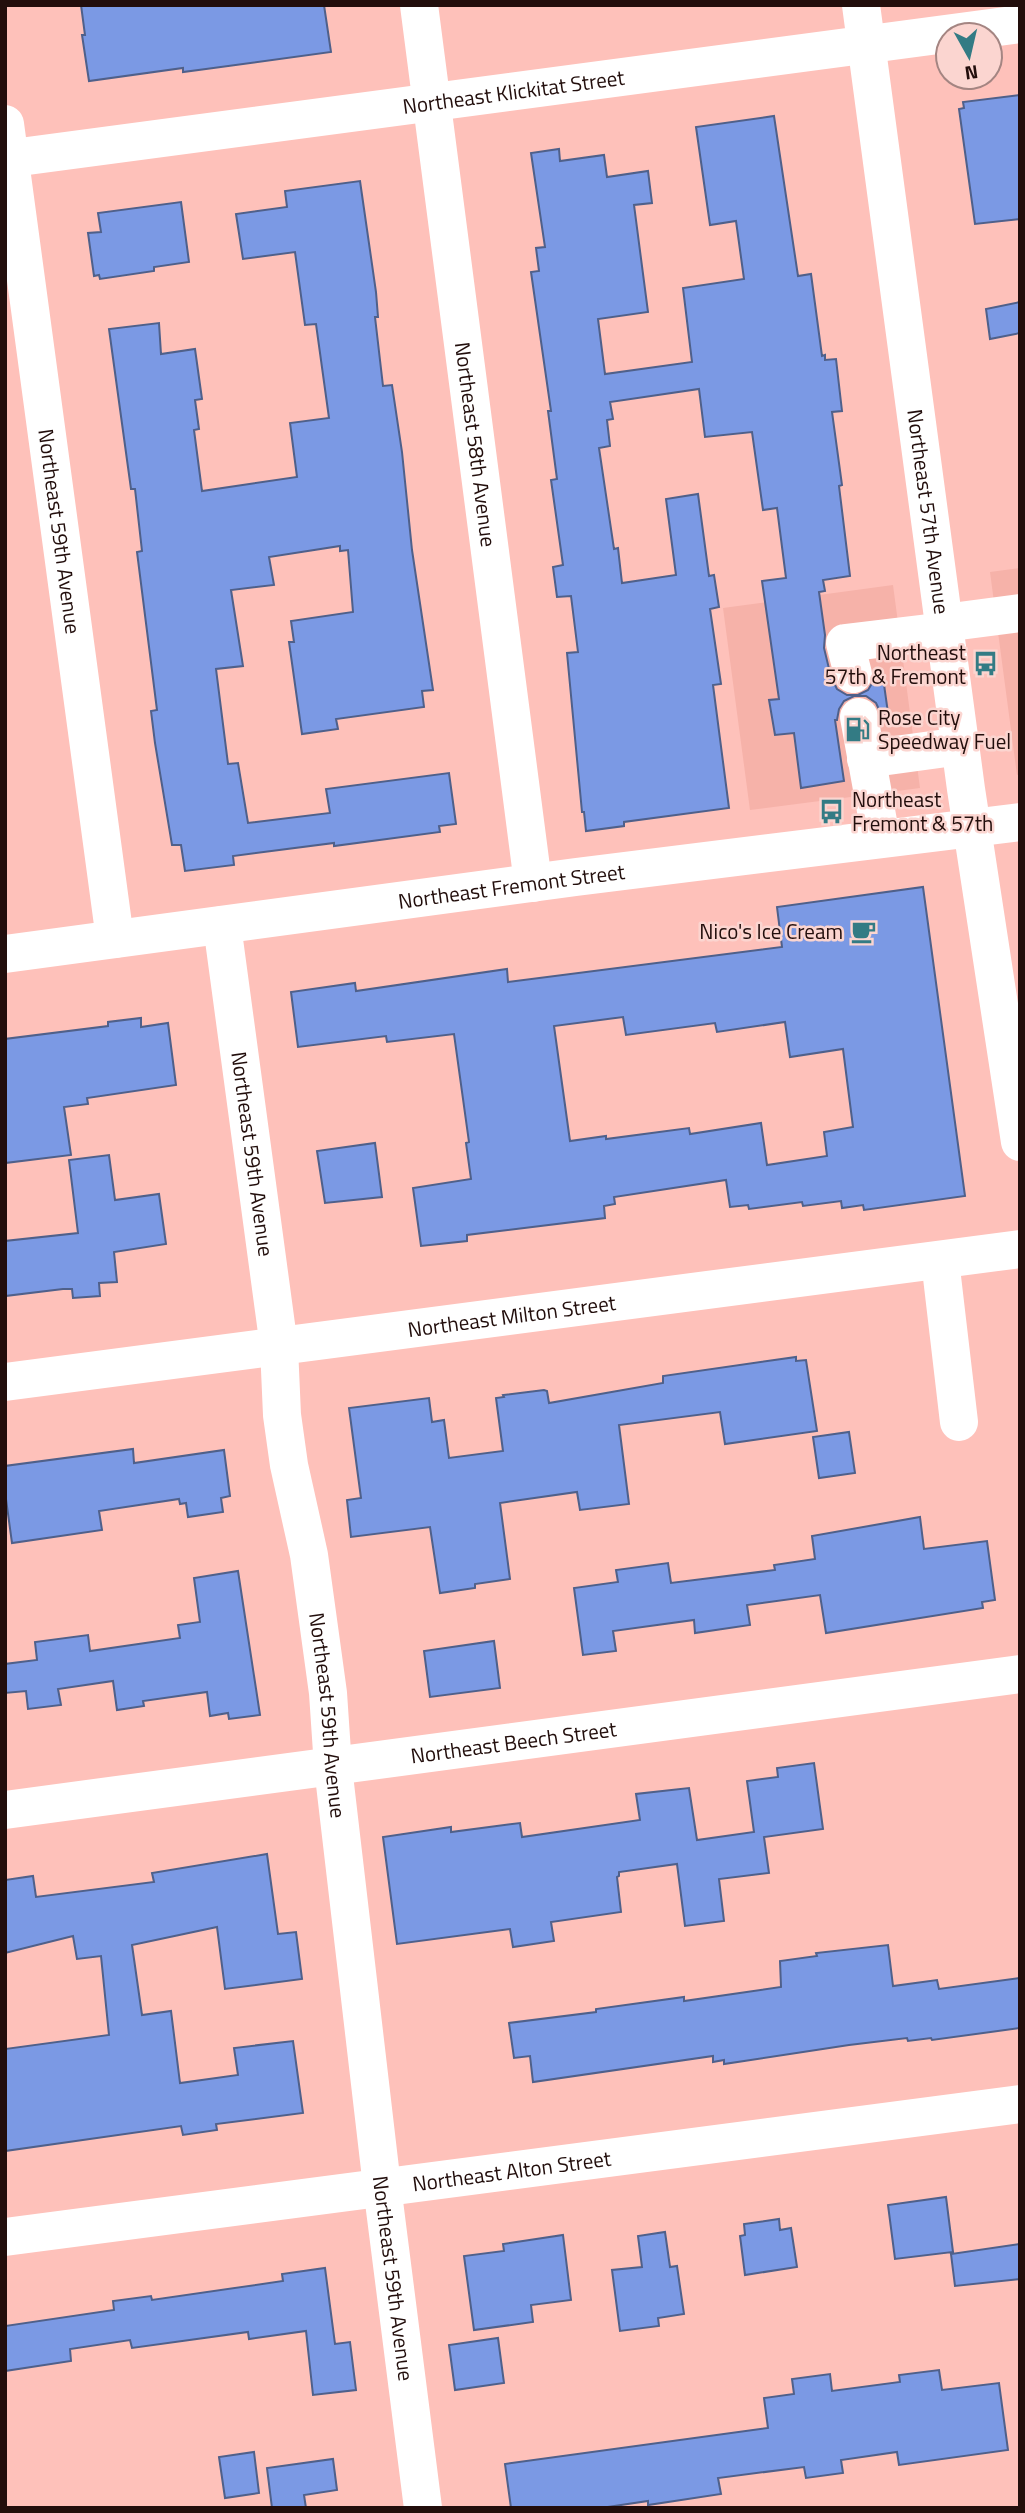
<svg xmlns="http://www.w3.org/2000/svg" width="1025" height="2513" viewBox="0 0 1025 2513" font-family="'Titillium Web',sans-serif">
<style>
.built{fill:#f6b2a9}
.building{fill:#7b99e4;stroke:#4f608a;stroke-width:2;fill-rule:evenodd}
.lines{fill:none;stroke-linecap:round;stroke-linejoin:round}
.minor{stroke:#fff;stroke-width:38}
.major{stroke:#fff;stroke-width:38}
.labels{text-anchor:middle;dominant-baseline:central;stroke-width:5;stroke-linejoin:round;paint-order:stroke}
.street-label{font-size:21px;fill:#220e0c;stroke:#fbd5d0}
.poi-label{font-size:21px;fill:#220e0c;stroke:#fbd5d0;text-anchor:end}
</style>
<rect width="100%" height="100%" fill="#fec1ba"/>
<path class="built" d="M1020,568V774L1017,775L990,572Z
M893,585L920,788L750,810L723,608Z"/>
<path class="building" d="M81,5H324L331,52L206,69L183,72V68L89,81L82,35H85Z
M1020,95V219L975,224L959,109L964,108L963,102Z
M774,116L798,276L811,274L822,356L825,355V360L836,359L842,411L832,412L842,485L839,486L850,576L823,580L825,591L819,592L825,635L824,648L831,677L837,689L847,695H858L868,690L874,680V671L882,670L888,713L881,714L876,703L866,696H854L844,701L839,709L837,720H835L844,781L801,788L794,733L775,735L769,700L779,699L762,581L786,578L777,508L763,510L752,432L705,437L699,389L610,402L613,419L607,420L610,446L599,448L614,549L618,548L622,583L676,575L666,499L698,494L709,576L714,575L719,607L710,609L721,684L713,685L729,808L624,822V826L586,831L584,812H582L567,653L578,652L571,596L557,597L553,567L563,565L551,480L557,479L548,411H551L531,272L539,271L536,248L545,247L531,153L559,149L560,161L604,155L607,177L648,171L652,203L634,205L648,312L598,319L605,374L692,362L683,288L744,279L736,221L710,225L696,127Z
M360,181L376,292L378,317H375L383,386L392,385L402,452L412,550L433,690L422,691L424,707L336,719L338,729L302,734L289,642H294L291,621L353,612L348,550L340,551V546L269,557L274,585L231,590L243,666L216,669L228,764L238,763L248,823L330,813L326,789L449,773L456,824L439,826L440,832L334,846V843L233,856L234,865L185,871L181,845H172L155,743L151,711L157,710L137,552L142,551L135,489H131L109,329L159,323L161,354L195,349L202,399L195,400L199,429L194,430L202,491L297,477L290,423L329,418L316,324L305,325L295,252L243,259L236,214L287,207L285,191Z
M181,202L189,262L154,267V271L100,279L99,275L94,276L88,233L101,232L98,213Z
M1020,302V333L990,339L986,309Z
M923,887L965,1196L864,1210L863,1205L842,1208L841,1201L803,1206L802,1202L749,1209L748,1205L730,1207L726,1180L614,1197L615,1204L604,1206L605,1218L467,1235V1241L421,1246L413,1188L471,1179L466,1143L469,1142L454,1034L387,1042L386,1036L298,1047L291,992L355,983L356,991L507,969L508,982L782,947L777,907ZM623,1017L626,1035L715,1023L717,1032L785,1022L790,1057L843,1049L853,1127L824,1132L827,1156L767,1165L761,1123L690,1134L689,1128L606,1139V1136L570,1141L554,1026Z
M141,1018V1027L168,1023L176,1085L87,1098L88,1104L64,1107L71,1155L5,1163V1039L108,1026V1022Z
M375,1143L382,1197L325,1203L317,1151Z
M109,1155L115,1200L159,1194L166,1244L114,1252L117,1282L99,1283L100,1296L73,1298L72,1289H63L5,1296V1241L78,1233L69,1160Z
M796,1357V1361L806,1360L817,1431L725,1444L720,1412L619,1425L629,1504L580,1510L577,1492L500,1503L510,1579L475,1584V1588L440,1593L430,1527L351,1537L347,1500L361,1498L349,1408L429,1398L432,1422L444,1420L449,1458L503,1451L496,1398L504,1397L503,1395L544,1390L547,1391L549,1403L663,1383V1376Z
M849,1432L855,1473L819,1478L813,1437Z
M133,1449L134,1463L224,1450L230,1496L221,1498L223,1512L188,1517L186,1503L180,1504L179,1499L99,1511L102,1530L12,1543L5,1492V1466Z
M920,1517L924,1549L987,1541L995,1600L982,1602L983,1608L826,1633L820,1595L747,1605L750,1625L695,1633L694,1620L613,1631L616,1651L583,1655L574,1588L618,1582L616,1570L668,1563L671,1583L775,1570L774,1565L815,1559L812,1536Z
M238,1571L260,1715L229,1719L228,1713L210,1716L207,1692L143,1701L144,1706L117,1710L113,1681L58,1689L61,1705L28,1709L26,1691L5,1693V1664L37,1660L35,1642L88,1635L90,1651L180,1638L178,1625L200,1622L194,1578Z
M494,1641L500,1688L430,1697L424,1651Z
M814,1763L823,1829L764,1837L769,1873L719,1879L724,1921L685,1926L677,1864L619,1872V1876L617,1877L621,1912L551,1922L554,1941L513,1947L510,1929L397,1944L383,1837L451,1827V1832L520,1823L522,1837L640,1820L636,1794L689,1788L697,1840L754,1832L747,1781L778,1777L777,1768Z
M267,1854L278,1934L296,1932L302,1979L225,1989L217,1927L132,1945L142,2015L171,2011L180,2083L238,2075L234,2048L293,2041L303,2113L216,2124L217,2130L183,2135L181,2126L5,2151V2049L109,2035L101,1956L77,1959L73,1936L5,1953V1880L33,1876L36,1897L154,1882L152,1873Z
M888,1945L893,1986L937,1980L939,1989L1020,1978V2028L932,2040L931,2038L908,2041L907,2038L849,2045L724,2064V2060L713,2062V2056L533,2082L530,2056L514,2058L509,2023L596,2012V2009L684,1997V2001L781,1987L780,1961L817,1956L816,1953Z
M946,2197L953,2252L895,2259L888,2205Z
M779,2219L780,2230L791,2228L797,2267L745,2275L740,2236L745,2235L744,2224Z
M665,2232L670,2267L677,2266L684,2314L658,2318L659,2326L620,2331L612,2270L642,2267L638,2236Z
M563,2235L571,2300L531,2305L533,2322L474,2330L464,2256L504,2251L503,2244Z
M1020,2244V2279L955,2286L951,2254Z
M325,2268L335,2344L350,2342L356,2390L313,2395L306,2331L249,2339L248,2332L132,2348L130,2340L70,2349L71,2361L5,2371V2326L114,2310L113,2301L151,2296L152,2300L283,2281L282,2274Z
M498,2338L504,2383L455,2390L449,2345Z
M939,2370L942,2390L999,2383L1008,2450L899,2465L897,2452L841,2460L843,2473L806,2478L804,2467L718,2478L721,2494L648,2505V2501L601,2508H511L505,2464L768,2428L764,2398L794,2394L792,2379L830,2374L832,2391L900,2382L899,2375Z
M254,2452L259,2493L225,2498L219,2457Z
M333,2459L337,2490L304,2495L306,2508H272L267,2468Z"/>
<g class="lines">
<g class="minor">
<path id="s1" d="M419,5L533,883"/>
<path id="s2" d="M5,124L115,939"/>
<path id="s3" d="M5,159L1020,24"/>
<path d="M944,623L1020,613"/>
<path d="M853,674L845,643L945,631"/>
<path d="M859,717L881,838"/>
<path d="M866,759L961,746"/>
<path id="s4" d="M222,925L279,1347L282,1415L289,1465L309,1555L328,1693L333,1767L382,2186L423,2508"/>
<path d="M940,1260L959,1422"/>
<path id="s5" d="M5,1382L1020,1249"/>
<path id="s6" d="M5,1810L1020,1674"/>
<path id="s7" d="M5,2237L1020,2104"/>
</g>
<g class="major">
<path id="s8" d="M861,5L966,789L1020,1142"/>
<path id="s9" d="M5,954L576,877L1020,822"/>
</g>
</g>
<defs>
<symbol id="bus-bare" viewBox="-9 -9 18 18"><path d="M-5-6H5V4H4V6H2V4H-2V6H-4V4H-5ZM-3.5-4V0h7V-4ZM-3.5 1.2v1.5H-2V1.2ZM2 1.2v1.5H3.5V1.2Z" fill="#337b84" stroke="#fbd5d0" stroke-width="2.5" paint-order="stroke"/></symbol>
<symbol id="fuel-bare" viewBox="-9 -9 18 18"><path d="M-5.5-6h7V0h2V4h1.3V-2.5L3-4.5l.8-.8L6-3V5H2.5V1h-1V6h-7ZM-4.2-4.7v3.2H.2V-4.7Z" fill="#337b84" stroke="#fbd5d0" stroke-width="2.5" paint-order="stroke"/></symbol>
<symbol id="cafe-bare" viewBox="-9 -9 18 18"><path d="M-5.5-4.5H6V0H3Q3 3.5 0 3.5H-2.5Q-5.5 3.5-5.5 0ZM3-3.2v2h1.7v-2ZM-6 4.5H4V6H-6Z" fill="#337b84" stroke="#fbd5d0" stroke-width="2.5" paint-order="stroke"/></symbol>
</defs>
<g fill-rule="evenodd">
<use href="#bus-bare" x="968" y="646" width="35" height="35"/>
<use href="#fuel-bare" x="840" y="712" width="35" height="35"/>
<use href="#bus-bare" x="814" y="794" width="35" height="35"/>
<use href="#cafe-bare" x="846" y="914" width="35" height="35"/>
</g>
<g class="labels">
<g class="street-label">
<text stroke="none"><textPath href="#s3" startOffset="513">Northeast Klickitat Street</textPath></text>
<text stroke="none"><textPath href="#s1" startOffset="443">Northeast 58th Avenue</textPath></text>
<text stroke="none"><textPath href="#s8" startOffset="511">Northeast 57th Avenue</textPath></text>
<text stroke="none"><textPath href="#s2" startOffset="411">Northeast 59th Avenue</textPath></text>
<text stroke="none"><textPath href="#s9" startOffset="511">Northeast Fremont Street</textPath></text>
<text stroke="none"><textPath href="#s4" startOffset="231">Northeast 59th Avenue</textPath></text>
<text stroke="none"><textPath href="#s5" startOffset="511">Northeast Milton Street</textPath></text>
<text stroke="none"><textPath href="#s4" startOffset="798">Northeast 59th Avenue</textPath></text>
<text stroke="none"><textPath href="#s6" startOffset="513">Northeast Beech Street</textPath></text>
<text stroke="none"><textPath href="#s7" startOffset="511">Northeast Alton Street</textPath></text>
<text stroke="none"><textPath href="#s4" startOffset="1365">Northeast 59th Avenue</textPath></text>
</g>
<g class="poi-label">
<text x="966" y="652">Northeast<tspan x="966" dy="24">57th &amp; Fremont</tspan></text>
<text x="878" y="717" text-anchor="start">Rose City<tspan x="878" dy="24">Speedway Fuel</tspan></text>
<text x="852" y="799" text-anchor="start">Northeast<tspan x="852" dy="24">Fremont &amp; 57th</tspan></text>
<text x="843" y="931">Nico's Ice Cream</text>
</g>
</g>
<rect width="1025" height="2513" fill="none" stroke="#220e0c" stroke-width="14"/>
<g transform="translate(969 56) rotate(172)"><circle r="33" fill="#fbd5d0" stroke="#a48582" stroke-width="2"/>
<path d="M0-5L12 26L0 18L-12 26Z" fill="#337b84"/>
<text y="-10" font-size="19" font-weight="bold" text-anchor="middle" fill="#220e0c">N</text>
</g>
</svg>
